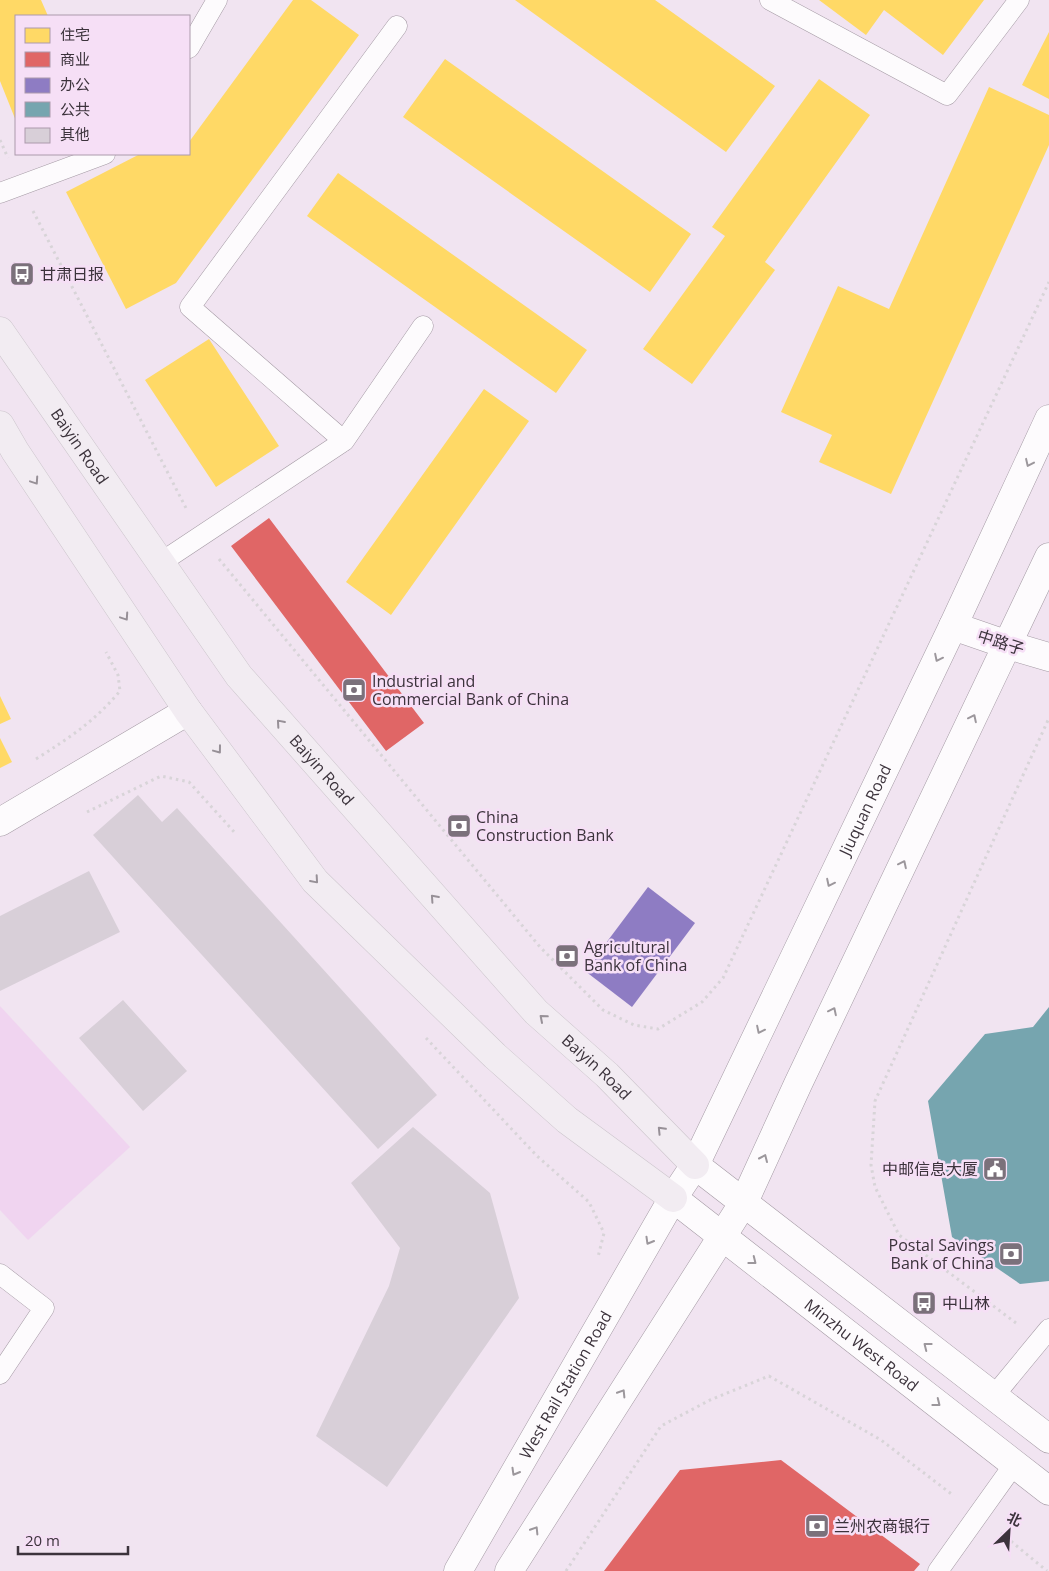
<svg xmlns="http://www.w3.org/2000/svg" width="1049" height="1571" viewBox="0 0 1049 1571" font-family="'Open Sans','Noto Sans SC',sans-serif">
<style>
.green{fill:#f0d4f0}
.homes{fill:#ffd966}
.shops{fill:#e06666}
.offices{fill:#8e7cc3}
.public{fill:#76a5af}
.building{fill:#d8cfd8}
.lines{fill:none;stroke-linecap:round;stroke-linejoin:round}
.lane-casing{stroke:#a49aa4;stroke-width:21}
.street-casing{stroke:#a49aa4;stroke-width:29}
.secondary-casing{stroke:#a49aa4;stroke-width:29}
.primary-casing{stroke:#ccc5cc;stroke-width:29}
.path{stroke:#d8d4d8;stroke-width:3;stroke-dasharray:2.5 4;stroke-linecap:butt}
.lane{stroke:#fdfbfd;stroke-width:20}
.street{stroke:#fdfbfd;stroke-width:28}
.secondary{stroke:#fdfbfd;stroke-width:28}
.primary{stroke:#f2ecf2;stroke-width:28}
.oneway{stroke:#9c979c}
.oneway2{stroke:#979097}
.labels{text-anchor:middle;dominant-baseline:central;stroke-width:5;stroke-linejoin:round;paint-order:stroke}
.poi-label{font-size:16px;fill:#3c333c;stroke:#f6dff6;text-anchor:start}
.street-label{font-size:16px;fill:#3c333c;stroke:#f6dff6}
</style>
<rect width="100%" height="100%" fill="#f1e4f1"/>
<path class="green" d="M0,1006L130,1147L28,1240L0,1210Z"/>
<path class="homes" d="M0,0H41L48,16H16V121L0,81Z
M293,0H311L359,35L176,283L126,309L66,192L140,154H189V142Z
M515,0H655L775,86L726,152Z
M819,0H984L943,55L884,10L866,35Z
M1049,32V99L1022,85Z
M445,59L691,234L650,292L403,117Z
M819,79L870,115L765,262L775,270L692,384L643,349L725,236L712,227Z
M989,87L1049,115V145L891,494L819,462L832,435L781,412L838,286L889,309Z
M338,173L587,350L556,393L307,216Z
M209,339L279,446L216,487L145,380Z
M484,389L529,421L391,615L346,582Z
M0,696L11,719L0,724Z
M0,738L12,762L0,768Z"/>
<path class="shops" d="M269,518L424,723L386,751L231,546Z
M781,1460L920,1564L914,1571H604L680,1470Z"/>
<path class="offices" d="M648,887L695,923L632,1007L585,971Z"/>
<path class="public" d="M1049,1007V1281L1020,1284L952,1237L928,1101L985,1034L1033,1027Z"/>
<path class="building" d="M138,795L162,822L177,808L437,1095L378,1149L93,835Z
M89,871L120,932L0,991V916Z
M123,1000L187,1071L143,1111L79,1038Z
M413,1127L490,1193L519,1298L387,1487L316,1436L389,1286L400,1248L351,1183Z"/>
<g class="lines">
<defs>
<path id="lane" d="M770,0L947,95L1019,0
M189,48L217,0
M0,193L105,154
M344,441L190,307L397,26
M160,563L344,441L423,326
M0,1274L44,1308L0,1374
M993,1397L1049,1329
M938,1571L1015,1463"/>
<path id="street" d="M953,626L1008,645L1049,657"/>
<g id="secondary">
<path d="M0,822L188,711"/>
<path d="M695,1165L1049,1439"/>
<path id="s1" d="M673,1198L1049,1491"/>
<path id="s2" d="M458,1571L673,1198L695,1165L953,626L1049,419"/>
<path d="M509,1571L744,1202L798,1084L1049,557"/>
</g>
<g id="primary">
<path id="s3" d="M0,331L239,676L536,1012L607,1075L695,1165"/>
<path d="M0,425L15,451L188,711L315,881L495,1056L567,1120L673,1198"/>
</g>
</defs>
<use href="#lane" class="lane-casing"/>
<use href="#street" class="street-casing"/>
<use href="#secondary" class="secondary-casing"/>
<use href="#primary" class="primary-casing"/>
<path class="path" d="M0,140L8,158
M33,211L187,510
M219,559L540,947L603,1010L634,1025L658,1029L702,1002L723,978L1049,282
M36,759C69,738 94,722 120,691L118,675L106,652
M87,812L161,776L189,782L236,834
M426,1038L537,1156L589,1202L604,1233L598,1257
M1016,1323L899,1235L875,1187L871,1165L875,1101L1049,718
M1001,1533L1047,1571
M566,1571L661,1426L710,1400L769,1376L881,1440L954,1496"/>
<use href="#lane" class="lane"/>
<use href="#street" class="street"/>
<use href="#secondary" class="secondary"/>
<use href="#primary" class="primary"/>
</g>
<defs><path id="oneway-chevron" d="M-2-3.5L2.5 0L-2 3.5" fill="none" stroke-width="1.6" stroke-linecap="round" stroke-linejoin="round" transform="scale(1.25)"/></defs>
<g class="oneway">
<use href="#oneway-chevron" transform="translate(1029 463) rotate(115)"/>
<use href="#oneway-chevron" transform="translate(938 658) rotate(116)"/>
<use href="#oneway-chevron" transform="translate(973 718) rotate(-64)"/>
<use href="#oneway-chevron" transform="translate(903 864) rotate(-64)"/>
<use href="#oneway-chevron" transform="translate(830 883) rotate(116)"/>
<use href="#oneway-chevron" transform="translate(833 1011) rotate(-64)"/>
<use href="#oneway-chevron" transform="translate(760 1030) rotate(116)"/>
<use href="#oneway-chevron" transform="translate(764 1158) rotate(-66)"/>
<use href="#oneway-chevron" transform="translate(649 1241) rotate(120)"/>
<use href="#oneway-chevron" transform="translate(753 1261) rotate(38)"/>
<use href="#oneway-chevron" transform="translate(927 1346) rotate(-142)"/>
<use href="#oneway-chevron" transform="translate(622 1393) rotate(-58)"/>
<use href="#oneway-chevron" transform="translate(937 1403) rotate(38)"/>
<use href="#oneway-chevron" transform="translate(515 1472) rotate(120)"/>
<use href="#oneway-chevron" transform="translate(535 1530) rotate(-58)"/>
</g>
<g class="oneway2">
<use href="#oneway-chevron" transform="translate(35 481) rotate(56)"/>
<use href="#oneway-chevron" transform="translate(125 617) rotate(56)"/>
<use href="#oneway-chevron" transform="translate(280 723) rotate(-131)"/>
<use href="#oneway-chevron" transform="translate(218 750) rotate(53)"/>
<use href="#oneway-chevron" transform="translate(315 880) rotate(49)"/>
<use href="#oneway-chevron" transform="translate(434 898) rotate(-132)"/>
<use href="#oneway-chevron" transform="translate(543 1018) rotate(-139)"/>
<use href="#oneway-chevron" transform="translate(661 1130) rotate(-134)"/>
</g>
<defs>
<symbol id="bus-square" viewBox="-11 -11 22 22"><rect x="-9" y="-9" width="18" height="18" rx="4" fill="#7b717b" stroke="#f6dff6"/><path d="M-5-6H5V4H4V6H2V4H-2V6H-4V4H-5ZM-3.5-4V0h7V-4ZM-3.5 1.2v1.5H-2V1.2ZM2 1.2v1.5H3.5V1.2Z" fill="#fff"/></symbol>
<symbol id="bank-square" viewBox="-11 -11 22 22"><rect x="-9" y="-9" width="18" height="18" rx="4" fill="#7b717b" stroke="#f6dff6"/><path d="M-6-4H6V4H-6ZM0-2.3a2.3 2.3 0 1 0 0 4.6a2.3 2.3 0 1 0 0-4.6Z" fill="#fff"/></symbol>
<symbol id="civic-square" viewBox="-11 -11 22 22"><rect x="-9" y="-9" width="18" height="18" rx="4" fill="#7b717b" stroke="#f6dff6"/><path d="M-.6-6.5H3V-4.5H.6V-3L4-1V1h2V6H-6V1h2V-1L-.6-3ZM-1.2 2.5V6h2.4V2.5Z" fill="#fff"/></symbol>
</defs>
<g fill-rule="evenodd">
<use href="#bus-square" x="8" y="260" width="28" height="28"/>
<use href="#bank-square" x="340" y="676" width="28" height="28"/>
<use href="#bank-square" x="445" y="812" width="28" height="28"/>
<use href="#bank-square" x="553" y="942" width="28" height="28"/>
<use href="#civic-square" x="981" y="1155" width="28" height="28"/>
<use href="#bank-square" x="997" y="1240" width="28" height="28"/>
<use href="#bus-square" x="910" y="1289" width="28" height="28"/>
<use href="#bank-square" x="803" y="1512" width="28" height="28"/>
</g>
<g class="labels">
<g class="poi-label">
<text x="40" y="274">甘肃日报</text>
<text x="372" y="681">Industrial and<tspan x="372" dy="18">Commercial Bank of China</tspan></text>
<text x="476" y="817">China<tspan x="476" dy="18">Construction Bank</tspan></text>
<text x="584" y="947">Agricultural<tspan x="584" dy="18">Bank of China</tspan></text>
<text x="978" y="1169" text-anchor="end">中邮信息大厦</text>
<text x="994" y="1245" text-anchor="end">Postal Savings<tspan x="994" dy="18">Bank of China</tspan></text>
<text x="942" y="1303">中山林</text>
<text x="834" y="1526">兰州农商银行</text>
</g>
<g class="street-label">
<text stroke="none"><textPath href="#s3" startOffset="140">Baiyin Road</textPath></text>
<text transform="translate(1001 642) rotate(18)">中路子</text>
<text stroke="none"><textPath href="#s3" startOffset="545">Baiyin Road</textPath></text>
<text stroke="none"><textPath href="#s2" startOffset="864">Jiuquan Road</textPath></text>
<text stroke="none"><textPath href="#s3" startOffset="950">Baiyin Road</textPath></text>
<text stroke="none"><textPath href="#s1" startOffset="239">Minzhu West Road</textPath></text>
<text stroke="none"><textPath href="#s2" startOffset="215">West Rail Station Road</textPath></text>
</g>
</g>
<rect x="15" y="15" width="175" height="140" fill="#f6dff6" stroke="#ac9aac"/>
<rect x="25" y="28" width="25" height="15" fill="#ffd966" stroke="#ac9aac"/>
<text x="60" y="40" font-size="15" fill="#3c333c">住宅</text>
<rect x="25" y="52" width="25" height="15" fill="#e06666" stroke="#ac9aac"/>
<text x="60" y="65" font-size="15" fill="#3c333c">商业</text>
<rect x="25" y="78" width="25" height="15" fill="#8e7cc3" stroke="#ac9aac"/>
<text x="60" y="90" font-size="15" fill="#3c333c">办公</text>
<rect x="25" y="102" width="25" height="15" fill="#76a5af" stroke="#ac9aac"/>
<text x="60" y="115" font-size="15" fill="#3c333c">公共</text>
<rect x="25" y="128" width="25" height="15" fill="#d8cfd8" stroke="#ac9aac"/>
<text x="60" y="140" font-size="15" fill="#3c333c">其他</text>
<g transform="translate(1009 1531) rotate(25)" stroke="#f6dff6" stroke-width="4" paint-order="stroke">
<path d="M0-4L9 19L0 12L-9 19Z" fill="#3c333c"/>
<text y="-8" font-size="14" font-weight="bold" text-anchor="middle" fill="#3c333c">北</text>
</g>
<path d="M18 1546v8h110v-8" fill="none" stroke="#3c333c" stroke-width="2.5"/>
<text x="25" y="1546" font-size="15" fill="#3c333c" stroke="#f6dff6" stroke-width="4" paint-order="stroke">20 m</text>
</svg>
